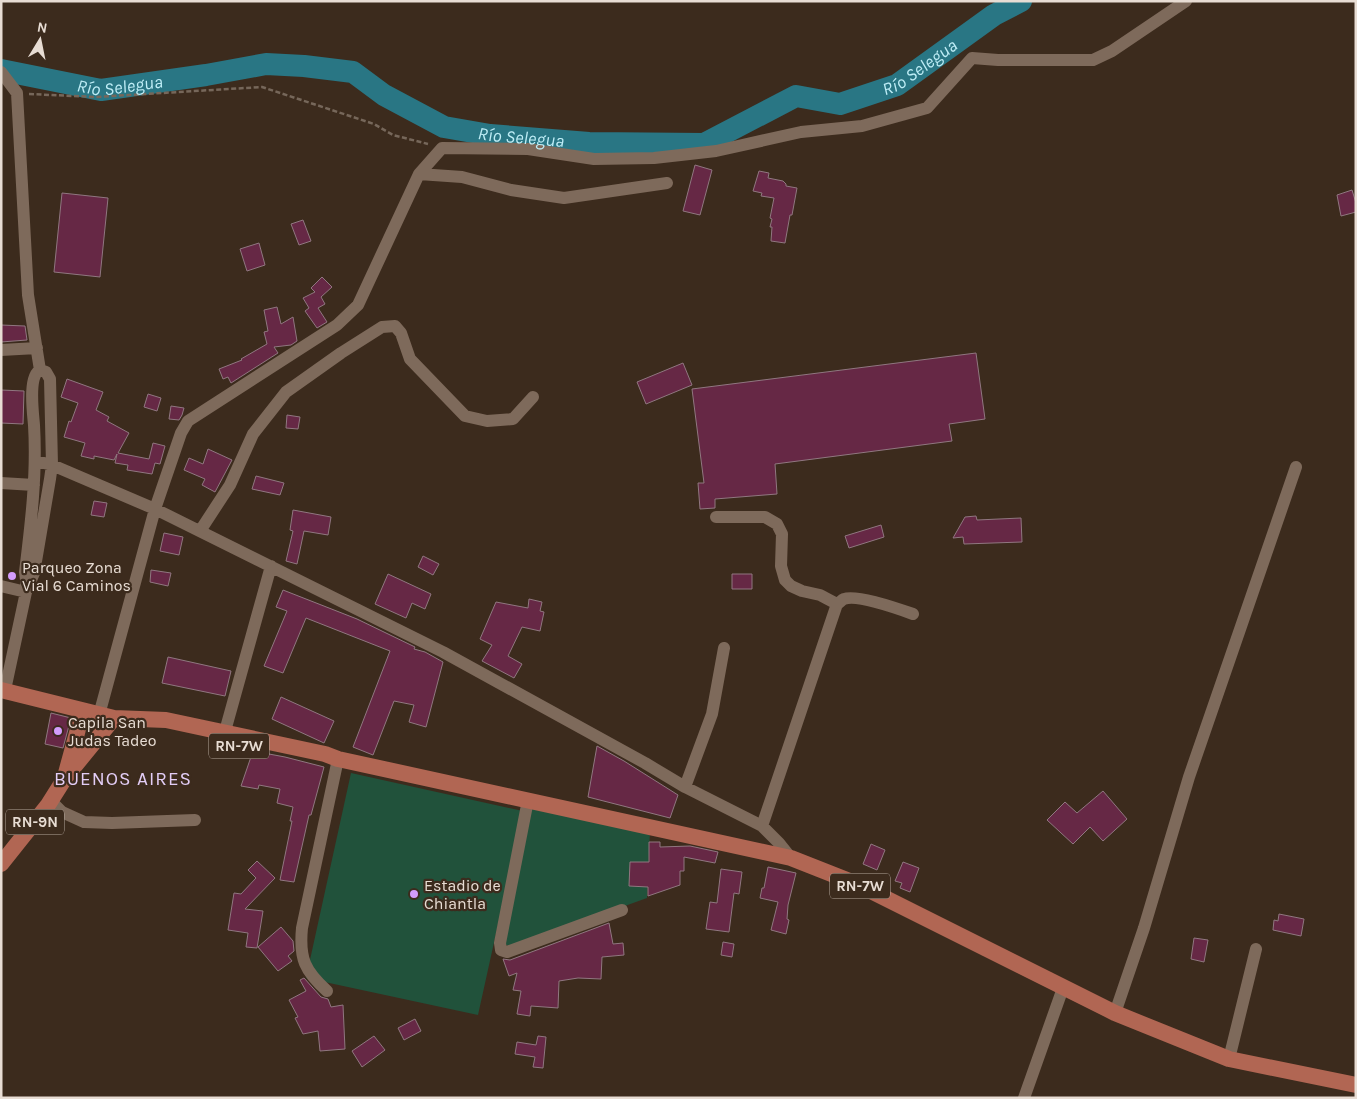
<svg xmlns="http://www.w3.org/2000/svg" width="1357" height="1099" viewBox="0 0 1357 1099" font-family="Karla,sans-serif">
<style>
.green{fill:#21523b}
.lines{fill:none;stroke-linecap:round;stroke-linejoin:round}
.river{stroke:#297684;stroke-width:22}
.building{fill:#662845;stroke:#907780}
.path{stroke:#76675a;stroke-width:2.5;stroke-dasharray:5 2.5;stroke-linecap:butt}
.minor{stroke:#7e6a5b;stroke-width:12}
.major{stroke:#b16653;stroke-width:16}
.poi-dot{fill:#d39cfc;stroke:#3c2b1d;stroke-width:2}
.labels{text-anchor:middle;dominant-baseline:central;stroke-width:4.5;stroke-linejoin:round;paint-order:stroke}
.shield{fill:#3c2b1d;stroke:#b4a89d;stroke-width:1}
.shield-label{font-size:15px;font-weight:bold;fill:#e8ddd4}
.poi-label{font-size:16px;fill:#e8ddd4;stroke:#3c2b1d;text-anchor:start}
.water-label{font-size:18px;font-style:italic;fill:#beedf6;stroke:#3c2b1d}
.quarter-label{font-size:19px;letter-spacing:1px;fill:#e3cdf6;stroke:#3c2b1d}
</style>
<rect width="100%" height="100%" fill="#3c2b1d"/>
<path class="green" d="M351,773L523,811L478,1015L306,978Z
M530,805L650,830L647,898L511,947L502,943Z"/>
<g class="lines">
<path class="river" id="s1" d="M1,70L101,90L206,75L266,64L304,66L353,72L384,95L444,127L490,135L589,143L704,144L796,96L840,104L897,85L994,15L1021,1"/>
</g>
<path class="building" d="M695,165L712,170L700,215L683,211Z
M759,171L769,173L768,178L783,181L786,184V186L797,188L792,215H790L785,243L771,241L772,227H770L772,219L770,218L774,198L761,196L762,193L753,191Z
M1352,190L1356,203V212L1341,216L1337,195Z
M62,193L108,198L100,277L54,272Z
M303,220L311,241L299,245L291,224Z
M259,243L265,265L247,271L240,249Z
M322,277L332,287L321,297L325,304L318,308L327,322L317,328L305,311L309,308L303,298L315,292L311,288Z
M277,307L281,324L293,317L297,341L291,345L274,347L278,353L231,383L228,377L223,379L219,369L242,360L241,359L267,344L264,332L268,331L264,310Z
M1,325L25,326L27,340L1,342Z
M976,353L985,419L949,424L952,441L775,464L777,494L715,499V508L700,509L698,483H704L692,389Z
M683,363L692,385L646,404L637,382Z
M67,379L103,392L96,410L109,417L107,421L129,433L118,453L149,459L153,443L165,446L160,464L155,463L152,474L127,470L128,465L115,463L117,454L114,460L94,456V459L81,456L85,443L64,437L69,421L71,422L78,403L61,397Z
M1,390L24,391L23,424L1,423Z
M148,394L161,398L157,411L144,407Z
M171,406L184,408L182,415L179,420L169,419Z
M287,415L300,417L298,429L286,428Z
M208,449L232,460L215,492L202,485L205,479L184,470L189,458L203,464Z
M256,476L284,483L280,495L252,489Z
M94,501L107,503L104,517L91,515Z
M293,510L331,517L328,535L304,531L297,564L286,561L293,531L290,530Z
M976,516L977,520L1021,518L1022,542L964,544L963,537L953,538L965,517Z
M881,525L884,537L849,548L845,536Z
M164,533L183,537L179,555L160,551Z
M423,556L439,564L433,575L418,567Z
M151,570L171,573L168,586L150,582Z
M388,574L431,594L425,609L412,603L406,618L375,604Z
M732,574H752V589H732Z
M283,590L357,619L415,647L414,649L425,652L443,662L426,727L409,722L414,705L394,701L373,755L353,747L390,651L306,618L283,673L264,666L287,611L276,607Z
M529,599L542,602L540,611L544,612L540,631L522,627L508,656L522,664L514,678L482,661L492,645L480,639L496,602L528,608Z
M168,657L231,671L225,696L162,683Z
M281,697L334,721L324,743L272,719Z
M51,713L71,718L63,748L45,744Z
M597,746L624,761L678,795L670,818L588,797Z
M253,751L285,757L324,767L311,815H309L294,882L280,880L292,821H290L293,807L277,803L280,789L259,785L258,789L241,786Z
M1103,791L1127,819L1103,841L1090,827L1073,844L1047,820L1065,802L1077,813Z
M649,842H660V847L690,846L718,852L715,863L684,857V871H680V885L648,896V887L629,886L630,862H649Z
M871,844L885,850L877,870L863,864Z
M257,861L275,878L245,909L263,911L257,948L246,947L248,933L228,930L234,893L241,894L256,878L248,870Z
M903,862L919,868L910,892L900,888L902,883L895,881Z
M768,867L796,873L788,905L787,919L789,920L786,934L771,930L778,902L760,898L762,888H764Z
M721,869L742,872L739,894L734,893L729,932L706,929L710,902L717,903Z
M1279,914L1304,919L1301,936L1273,930L1274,920L1278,921Z
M609,923L613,944L623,943L624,955L602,957L601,979L578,978L559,981L558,1008L531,1006L530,1016L517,1014L521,991L513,990L517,973L509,976L503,959L510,960Z
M281,927L293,941L294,951L288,956L292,961L278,971L258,947Z
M1194,938L1208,940L1204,962L1191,959Z
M723,942L734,944L732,957L721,955Z
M304,978L321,997L328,999L331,1007L343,1005L345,1049L320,1051L318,1031L303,1034L295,1018L298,1017L289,1000L306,991L300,980Z
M415,1019L421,1031L404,1040L398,1028Z
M374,1036L385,1050L362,1067L352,1051Z
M538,1036L546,1037L543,1068L533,1067L535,1057L515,1054L517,1042L536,1045Z"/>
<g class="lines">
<path class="path" d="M29,94L96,97L262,87L374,124L393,135L428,144"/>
<path class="minor" d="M1,72L17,93L28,295L40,370
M419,174L462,177L511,190L564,198L667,183
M1,350L37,348
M36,461L52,465L155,509L443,652L645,763L685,787L762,826L779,843L791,858
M1,483L34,485
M716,517H765L777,524L782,534L781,566L785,580L791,586L802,591L820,595L837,604
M200,531L230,485L253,434L286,392L341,353L382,327L395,326L401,333L410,359L465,416L487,421L513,419L533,397
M1,586L26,592
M27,588L25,572C31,523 37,474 34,425C33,413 28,376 40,370
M5,690L26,592L34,573L50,479L52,465L50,379L46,372L40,370
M99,715L155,509L181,433L188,421L337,325L358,305L419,174L442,148L528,149L594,159L654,158L716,151L801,132L862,126L927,108L972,58L998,60H1093L1112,51L1186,1
M222,742L271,566
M685,787L712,714L724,648
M528,800L500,943L501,950L507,952L622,910
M51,801L62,812L84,822L112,823L195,820
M762,826L837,604C840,603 841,600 844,599C857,594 899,609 913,614
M327,991C305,971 299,959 302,928L338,759
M1115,1013L1144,928L1189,777L1296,467
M1229,1059L1256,949
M1024,1098L1063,988"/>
<path class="major" d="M1,690L114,718L166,720L325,754L338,759L791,858L857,884L1115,1013L1229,1059L1356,1085
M66,773L83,711
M1,864L48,805L65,778L114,718"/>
</g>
<g class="poi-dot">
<circle cx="12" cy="576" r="5"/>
<circle cx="58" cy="731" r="5"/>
<circle cx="414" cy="894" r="5"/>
</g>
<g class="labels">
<g class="shield">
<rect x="209" y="733.5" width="60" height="25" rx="4"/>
<rect x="6" y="809.5" width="58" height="25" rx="4"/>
<rect x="830" y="873.5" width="60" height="25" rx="4"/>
</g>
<g class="shield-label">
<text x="239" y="746">RN-7W</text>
<text x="35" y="822">RN-9N</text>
<text x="860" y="886">RN-7W</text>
</g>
<g class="poi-label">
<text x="22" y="567">Parqueo Zona<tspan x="22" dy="18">Vial 6 Caminos</tspan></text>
<text x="68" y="722">Capila San<tspan x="68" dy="18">Judas Tadeo</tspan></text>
<text x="424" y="885">Estadio de<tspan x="424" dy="18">Chiantla</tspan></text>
</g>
<g class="water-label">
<text stroke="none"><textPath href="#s1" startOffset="961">Río Selegua</textPath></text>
<text stroke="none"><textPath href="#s1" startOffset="121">Río Selegua</textPath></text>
<text stroke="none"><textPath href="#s1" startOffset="541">Río Selegua</textPath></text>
</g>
<g class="quarter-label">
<text x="123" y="779">BUENOS AIRES</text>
</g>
</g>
<rect width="1357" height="1099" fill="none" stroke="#e8ddd4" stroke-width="5"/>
<g transform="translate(40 40) rotate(10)" stroke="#3c2b1d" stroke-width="4" paint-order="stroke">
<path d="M0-4L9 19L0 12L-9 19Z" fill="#e8ddd4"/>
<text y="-8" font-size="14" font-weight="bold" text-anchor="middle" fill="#e8ddd4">N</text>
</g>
</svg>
